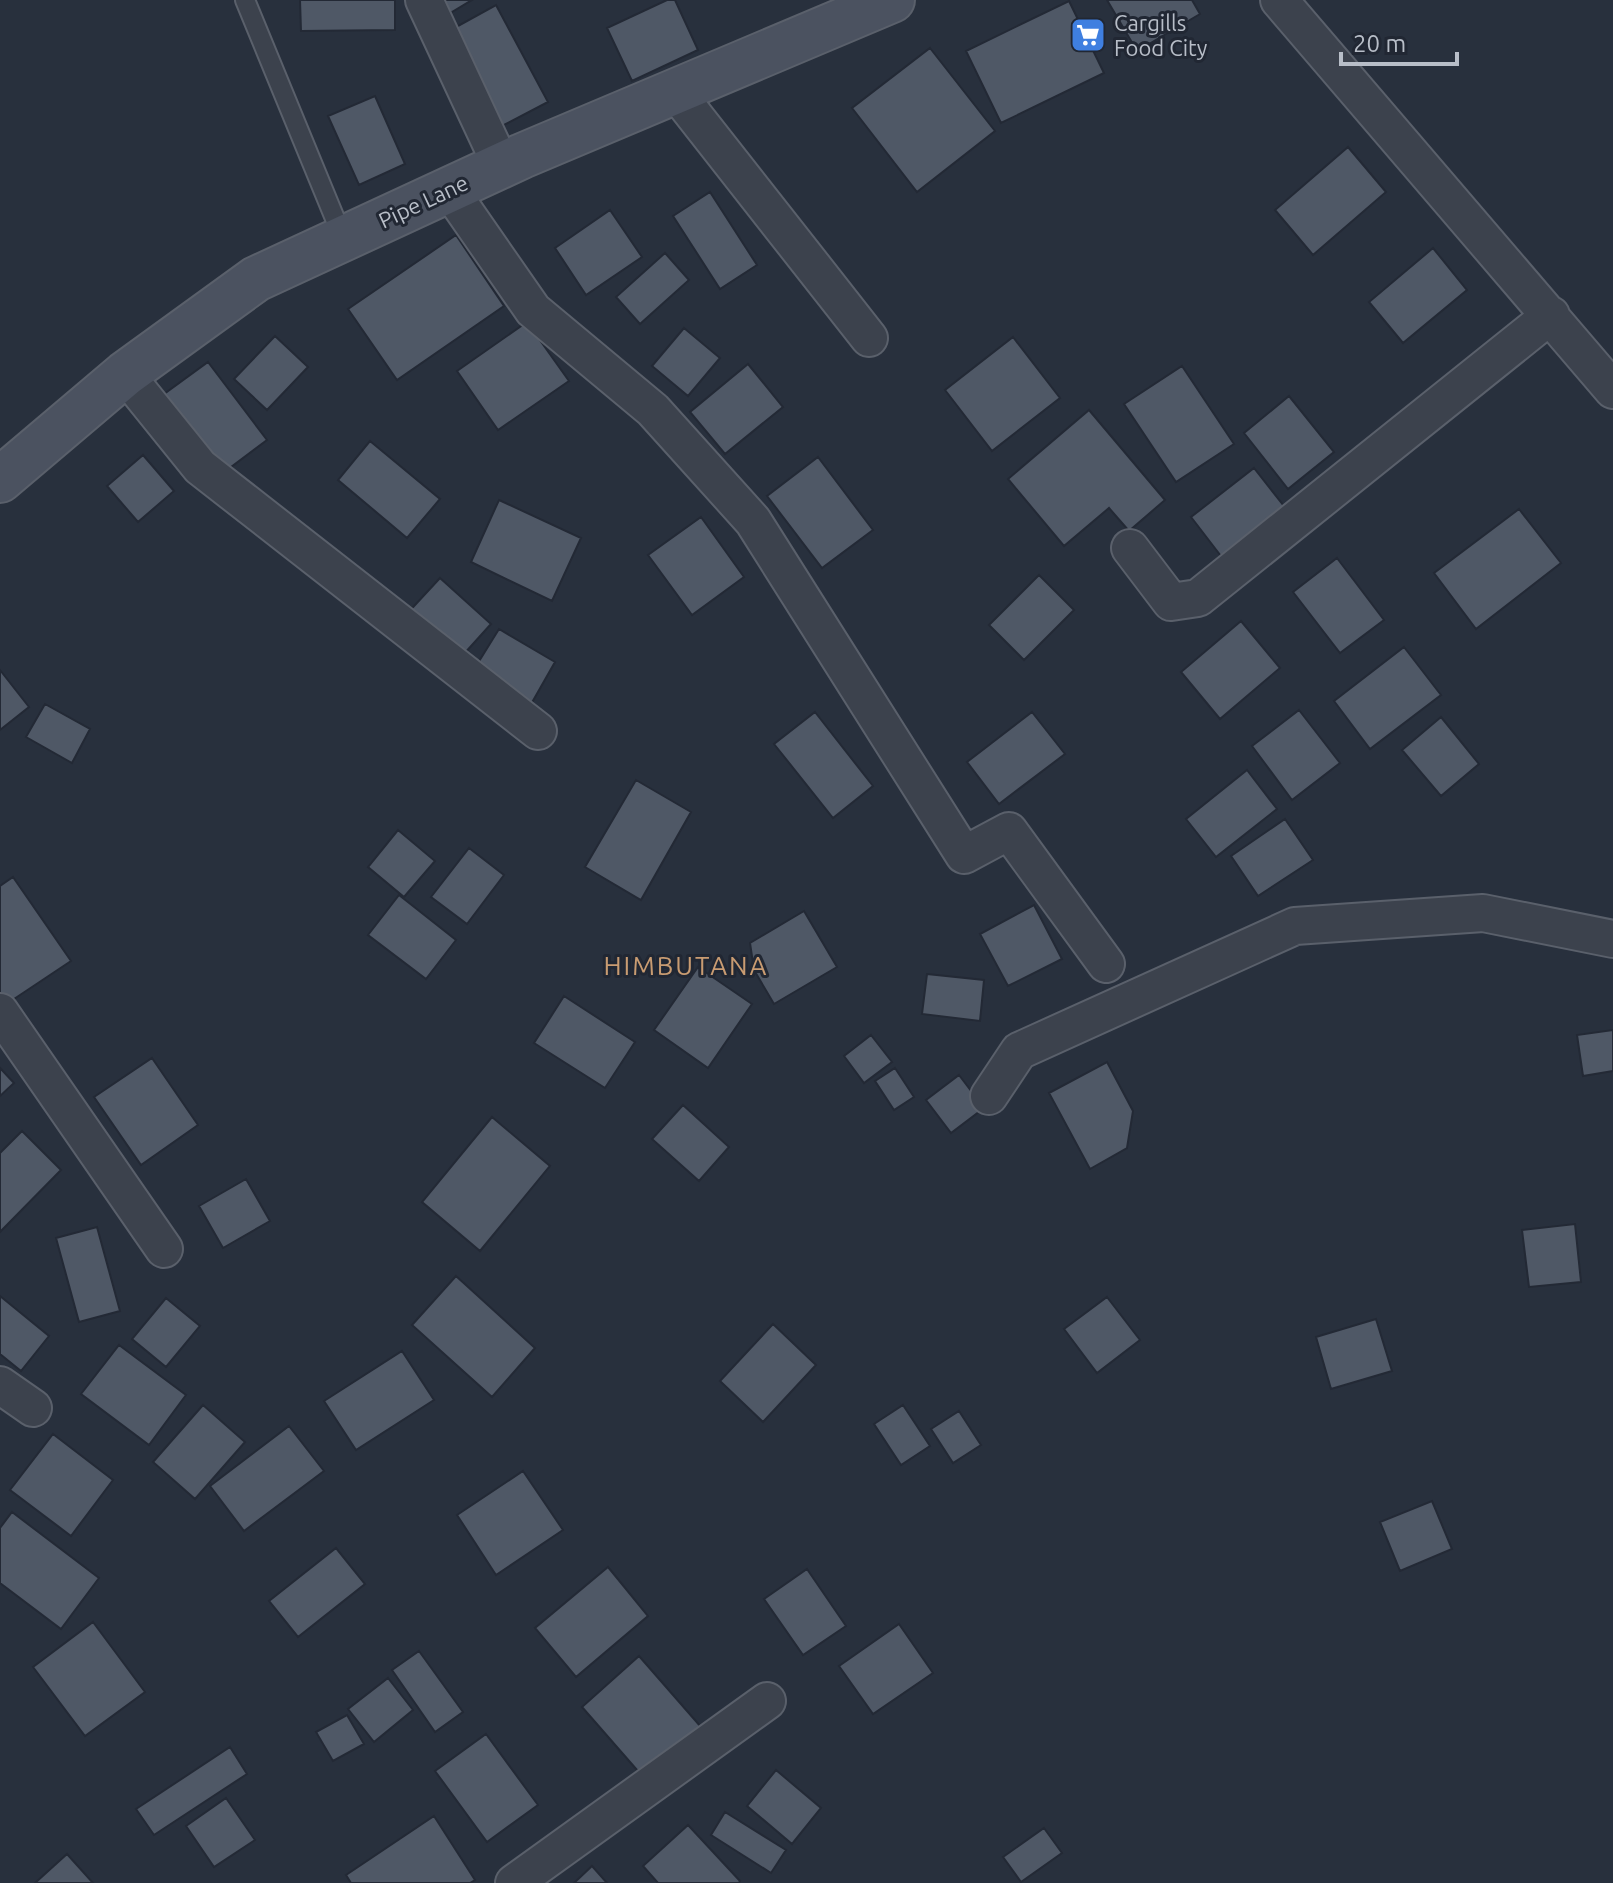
<svg xmlns="http://www.w3.org/2000/svg" width="1613" height="1883" viewBox="0 0 1613 1883" font-family="Ubuntu,sans-serif">
<style>
.building{fill:#4f5866;stroke:#232935;stroke-width:2}
.lines{fill:none;stroke-linecap:round;stroke-linejoin:round}
.lane-casing{stroke:#5a606b;stroke-width:22}
.street-casing{stroke:#5a606b;stroke-width:40}
.secondary-casing{stroke:#5a606b;stroke-width:48}
.lane{stroke:#3c424d;stroke-width:18}
.street{stroke:#3c424d;stroke-width:36}
.secondary{stroke:#4b5260;stroke-width:44}
.labels{text-anchor:middle;dominant-baseline:central;stroke-width:6;stroke-linejoin:round;paint-order:stroke}
.poi-label{font-size:22px;fill:#b8bec8;stroke:#212733;text-anchor:start}
.street-label{font-size:22px;fill:#b8bec8;stroke:#212733}
.quarter-label{font-size:26px;letter-spacing:2px;fill:#c99c72;stroke:#212733}
</style>
<rect width="100%" height="100%" fill="#28303d"/>
<path class="building" d="M300,0H395V30L301,31Z
M431,0H472L442,18Z
M667,0H675L698,50L632,81L607,28Z
M1107,0H1192L1200,14L1137,51Z
M1069,1L1104,73L1001,123L966,51Z
M496,5L548,102L498,128L447,32Z
M930,48L995,131L917,192L852,108Z
M375,96L405,164L359,185L328,116Z
M1348,147L1386,192L1313,255L1275,210Z
M710,192L757,265L720,289L673,216Z
M610,210L642,257L586,295L555,248Z
M456,235L504,306L397,380L348,309Z
M1433,248L1467,290L1403,343L1369,302Z
M665,253L689,280L640,324L616,297Z
M527,322L569,381L498,430L457,371Z
M684,328L720,358L688,396L652,366Z
M275,336L308,367L267,410L234,379Z
M1013,337L1060,398L992,451L945,390Z
M208,362L267,440L219,476L160,397Z
M748,364L783,407L725,454L690,412Z
M1182,366L1234,444L1176,482L1124,404Z
M1289,396L1334,452L1288,489L1244,433Z
M1089,410L1165,500L1129,531L1109,508L1064,546L1008,479Z
M370,441L440,499L407,538L338,480Z
M143,455L174,491L138,522L107,486Z
M818,457L873,530L822,568L767,496Z
M1254,468L1295,520L1224,560L1191,517Z
M499,500L581,538L552,601L471,562Z
M1519,509L1561,563L1476,629L1434,573Z
M701,517L744,577L692,615L648,555Z
M1337,558L1384,620L1340,653L1293,592Z
M1039,575L1074,610L1024,660L989,625Z
M440,578L491,624L454,665L403,618Z
M1241,621L1280,668L1220,719L1181,672Z
M499,629L555,662L530,706L473,671Z
M1404,647L1441,695L1370,749L1334,701Z
M0,670L29,707L0,730Z
M45,704L90,729L72,763L26,737Z
M1299,710L1340,763L1292,800L1252,746Z
M815,712L873,786L833,818L774,744Z
M1032,712L1065,754L999,804L967,762Z
M1441,717L1479,764L1441,796L1402,750Z
M1247,770L1277,809L1216,857L1186,819Z
M636,780L691,812L641,900L585,867Z
M1285,819L1313,860L1258,896L1231,856Z
M398,830L435,861L404,897L368,867Z
M469,848L504,875L467,924L431,897Z
M13,877L71,961L5,1005L0,998V886Z
M399,895L456,940L426,979L368,935Z
M1034,905L1062,959L1008,986L980,934Z
M804,911L837,967L774,1004L754,970L750,943Z
M698,967L752,1004L708,1068L654,1030Z
M927,974L984,980L980,1021L922,1014Z
M564,996L635,1042L605,1088L534,1043Z
M1613,1030V1071L1583,1076L1577,1035Z
M871,1035L892,1062L864,1083L844,1056Z
M152,1058L198,1125L141,1165L94,1097Z
M1107,1062L1133,1111L1127,1148L1090,1169L1049,1093Z
M0,1068L14,1083L0,1096Z
M895,1068L914,1097L894,1110L875,1081Z
M959,1075L984,1108L951,1133L926,1100Z
M683,1105L729,1147L699,1181L652,1139Z
M492,1117L550,1166L480,1251L422,1202Z
M22,1131L61,1170L0,1232V1153Z
M246,1179L270,1221L223,1248L199,1206Z
M1575,1224L1581,1282L1529,1287L1522,1230Z
M97,1227L120,1311L79,1322L56,1238Z
M456,1276L535,1348L492,1397L412,1325Z
M0,1296L49,1336L21,1371L0,1354Z
M1107,1297L1140,1340L1097,1373L1064,1329Z
M166,1298L200,1326L166,1367L132,1339Z
M1376,1319L1392,1371L1331,1389L1316,1337Z
M773,1324L816,1365L763,1422L720,1381Z
M119,1345L186,1395L149,1445L81,1394Z
M402,1351L434,1400L356,1450L324,1401Z
M203,1405L245,1442L195,1499L153,1462Z
M903,1405L930,1446L901,1465L874,1424Z
M959,1411L981,1445L953,1463L931,1429Z
M289,1426L324,1471L244,1531L210,1486Z
M53,1434L113,1480L71,1536L10,1490Z
M523,1471L563,1530L496,1575L457,1515Z
M1432,1501L1452,1549L1400,1571L1380,1522Z
M12,1512L99,1578L61,1629L0,1583V1528Z
M336,1548L365,1584L298,1637L269,1601Z
M608,1567L648,1616L576,1677L535,1628Z
M807,1569L846,1626L803,1655L764,1599Z
M93,1622L145,1692L85,1736L33,1667Z
M899,1624L933,1673L873,1714L839,1666Z
M419,1651L463,1712L435,1732L392,1670Z
M639,1656L701,1727L644,1778L582,1707Z
M388,1678L413,1710L374,1742L348,1709Z
M347,1715L364,1744L333,1761L316,1732Z
M486,1734L538,1805L487,1842L435,1771Z
M230,1747L247,1774L154,1835L136,1809Z
M776,1770L821,1808L792,1844L747,1806Z
M226,1798L255,1840L214,1867L186,1826Z
M725,1812L786,1850L771,1873L711,1835Z
M434,1816L475,1880L470,1883H351L346,1875Z
M688,1825L740,1881L739,1883H658L643,1866Z
M1044,1828L1062,1853L1021,1882L1003,1857Z
M67,1854L93,1883H35Z
M592,1866L607,1883H574Z"/>
<g class="lines">
<defs>
<path id="lane" d="M245,0L343,238"/>
<path id="street" d="M424,0L501,165
M1279,0L1613,390
M675,91L869,338
M449,189L533,310L653,410L753,521L964,855L1009,831L1106,964
M125,374L200,467L538,731
M1130,548L1171,602L1198,598L1551,315
M0,1012L164,1249
M989,1096L1019,1051L1295,926L1483,913L1613,939
M0,1385L33,1408
M514,1883L767,1701"/>
<path id="secondary" d="M0,480L125,374L256,279L522,156L892,0"/>
</defs>
<use href="#lane" class="lane-casing"/>
<use href="#street" class="street-casing"/>
<use href="#secondary" class="secondary-casing"/>
<use href="#lane" class="lane"/>
<use href="#street" class="street"/>
<use href="#secondary" class="secondary"/>
</g>
<defs>
<symbol id="supermarket-square" viewBox="-11 -11 22 22"><rect x="-9" y="-9" width="18" height="18" rx="4" fill="#3f7fe0" stroke="#212733"/><path d="M-6-5.5h2.5l.6 2H6L4.5 2H-2.5L-4.4-4H-6ZM-1.5 3.2a1.3 1.3 0 1 0 .1 0ZM3 3.2a1.3 1.3 0 1 0 .1 0Z" fill="#fff"/></symbol>
</defs>
<g fill-rule="evenodd">
<use href="#supermarket-square" x="1068" y="15" width="40" height="40"/>
</g>
<g class="labels">
<g class="poi-label">
<text x="1114" y="22">Cargills<tspan x="1114" dy="25">Food City</tspan></text>
</g>
<g class="street-label">
<text transform="translate(423 201) rotate(-25)">Pipe Lane</text>
</g>
<g class="quarter-label">
<text x="686" y="965">HIMBUTANA</text>
</g>
</g>
<path d="M1341 52v12h116v-12" fill="none" stroke="#b8bec8" stroke-width="4"/>
<text x="1353" y="52" font-size="24" fill="#b8bec8" stroke="#212733" stroke-width="6" paint-order="stroke">20 m</text>
</svg>
